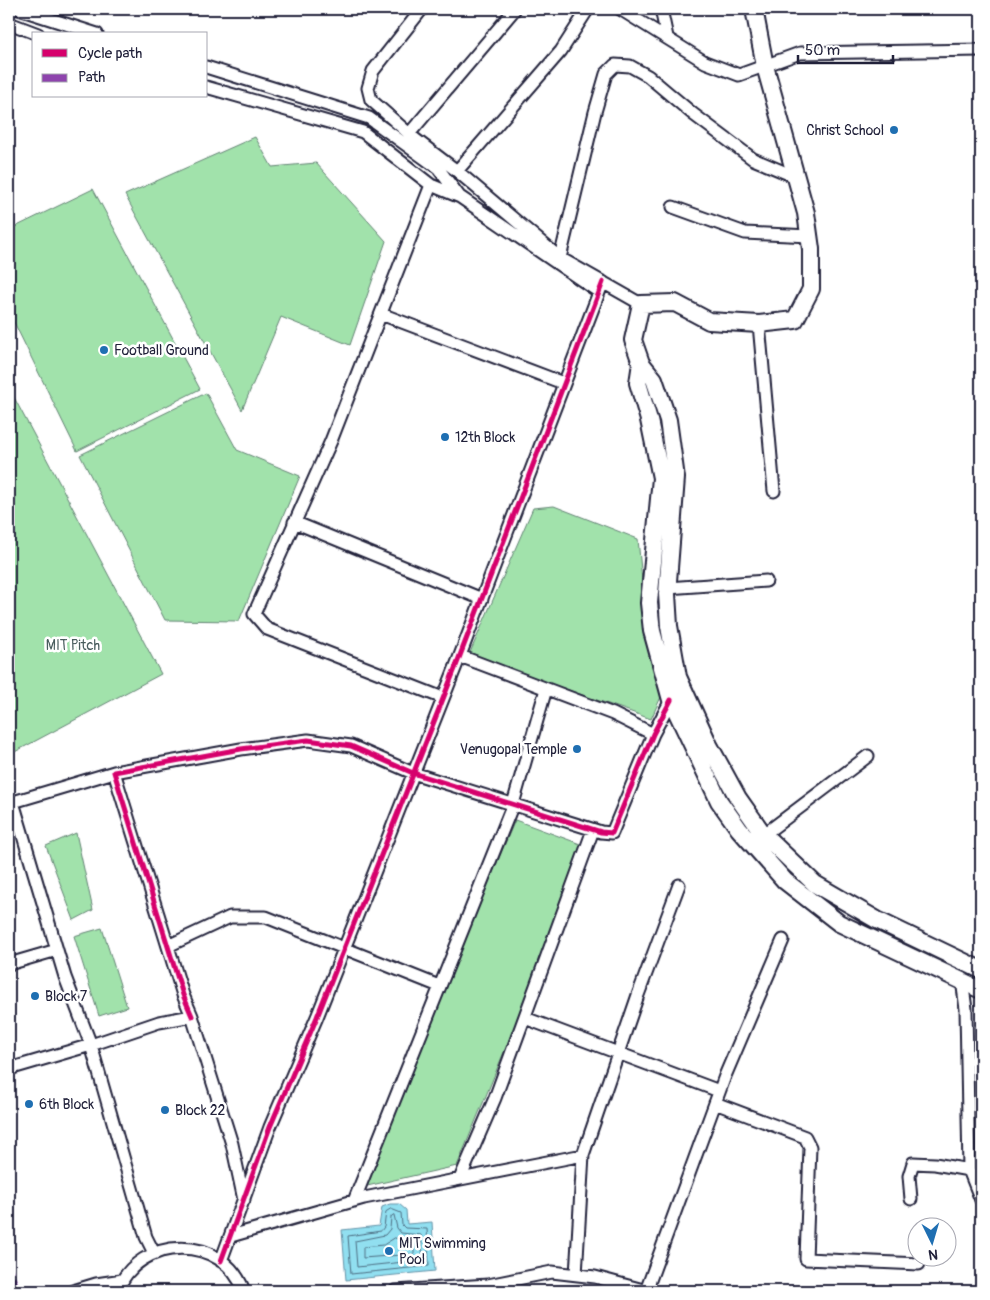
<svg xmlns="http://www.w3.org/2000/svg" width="990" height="1300" viewBox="0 0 990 1300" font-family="Pangolin,sans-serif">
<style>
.green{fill:#a1e2ab;stroke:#628273}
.water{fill:#91dff0;stroke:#6593a8}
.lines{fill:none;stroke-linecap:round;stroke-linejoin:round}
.shore{stroke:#4e6e83;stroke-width:1}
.minor-casing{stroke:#22223b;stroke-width:15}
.secondary-casing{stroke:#22223b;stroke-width:20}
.minor{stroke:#fff;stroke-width:11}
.secondary{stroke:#fff;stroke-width:16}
.quiet{stroke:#8e44ad;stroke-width:4;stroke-dasharray:8 4;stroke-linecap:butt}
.cycleway-casing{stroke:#fff;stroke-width:8}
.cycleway{stroke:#d6006c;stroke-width:5}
.poi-dot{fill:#1f6fb2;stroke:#fff;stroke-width:2}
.labels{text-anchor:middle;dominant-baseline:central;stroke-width:5;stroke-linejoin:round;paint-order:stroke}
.poi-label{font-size:14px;fill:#22223b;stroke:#fff;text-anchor:start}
.park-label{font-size:14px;fill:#485c5d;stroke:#fff}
</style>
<rect width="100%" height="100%" fill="#fff"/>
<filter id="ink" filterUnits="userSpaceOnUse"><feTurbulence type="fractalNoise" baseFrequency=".02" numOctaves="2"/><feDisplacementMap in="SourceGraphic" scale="10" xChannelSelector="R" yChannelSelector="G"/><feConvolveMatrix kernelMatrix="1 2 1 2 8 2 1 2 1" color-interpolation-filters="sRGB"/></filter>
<g filter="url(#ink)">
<path class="green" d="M255,137L272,167L316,163L386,241L350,345L281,317L242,410L125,195Z
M93,189L200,389L77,451L9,312V230Z
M9,388L161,674L9,755Z
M206,393L237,450L300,476L239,621L165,620L80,455Z
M554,506L638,539L648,643L661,697L651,719L469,655L533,508Z
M515,820L583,845L532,984L457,1166L367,1186L458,955Z
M76,833L93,910L74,920L46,846Z
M102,928L127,1007L99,1016L74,936Z"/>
<path class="water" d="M390,1204H399L406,1210L407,1224L432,1222L435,1271L346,1280L342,1230L379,1226L382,1207Z"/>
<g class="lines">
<path class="shore" d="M391,1209L401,1213L402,1225L405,1228L427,1229L429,1266L351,1274L348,1236L381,1231L384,1227L386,1212Z
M394,1215L397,1228L401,1233L421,1235L423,1260L357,1267L355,1241L385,1235L390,1229L391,1217Z
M395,1238L414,1243V1254L363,1258V1247L383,1245Z"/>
<defs>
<path id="minor" d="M19,9L97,34
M422,9L373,71L368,88L371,100L415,139L457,171L560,258L641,304
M620,9L705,62L739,75L800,53L981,50
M661,9L667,37
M9,23L38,34
M206,67L369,118L438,168L459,196
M206,87L363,132L431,185L460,197L599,292
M409,134L515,9
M457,171L561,51L588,9
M431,185L331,441L254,614L267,629L443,698
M673,207L745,233L810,236
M560,258L595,112L606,74L615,65L630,66L648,76L693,114L753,159L796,177
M381,314L563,383
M759,324L774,491
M294,522L482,599
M667,588L766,581
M460,656L613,714L653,734
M13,802L114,772
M9,804L13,802L65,977L91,1045L9,1069
M758,839L868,756
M168,946L230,917H266L439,986
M9,964L57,950
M192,1016L183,995L114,772L241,749L308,740L351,746L413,773L601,832L612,833L653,734L671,700
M525,1018L719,1091
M715,1103L805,1137L810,1147L806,1259L919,1264
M969,1170L981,1200
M460,1179L495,1098L593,830
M911,1199L909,1176L913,1163L935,1164L969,1170L966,1009L962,980
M354,1201L513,804L546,689
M231,1236L364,1198L583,1155L638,995L679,885
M154,1253L146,1237L91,1045L159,1022L192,1016L232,1144L244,1200
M221,1261L270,1127L317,1017L456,666L603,282
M576,1275L583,1155
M73,1291L96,1284L123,1280
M117,1291C139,1235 223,1233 244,1291
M395,1291L488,1285L552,1272L595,1277L647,1291
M646,1291L725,1076L783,940"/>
<path id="secondary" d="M754,9L765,66L806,213L811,249V289L795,320L759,324L709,321L675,303L641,304L633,340L641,363L654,379L668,420L676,478L667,594L669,626L678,677L709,745L738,798L764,835L815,884L877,920L981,970
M641,363L638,383L649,420L661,478L649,603L652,631L671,700L719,801L739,829L785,881L839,923L981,990"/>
</defs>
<use href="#minor" class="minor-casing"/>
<use href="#secondary" class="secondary-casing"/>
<use href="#minor" class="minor"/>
<use href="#secondary" class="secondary"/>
<path class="quiet" d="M9,1266L19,1291"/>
<defs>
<path id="cycleway" d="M192,1016L183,995L114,772L241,749L308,740L351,746L413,773L601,832L612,833L653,734L671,700
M221,1261L270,1127L317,1017L456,666L603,282"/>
</defs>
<use href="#cycleway" class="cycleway-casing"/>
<use href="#cycleway" class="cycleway"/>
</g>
</g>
<g class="poi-dot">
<circle cx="894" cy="130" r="5"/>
<circle cx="104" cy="350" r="5"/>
<circle cx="445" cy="437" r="5"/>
<circle cx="577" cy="749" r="5"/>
<circle cx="35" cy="996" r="5"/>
<circle cx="29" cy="1104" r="5"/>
<circle cx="165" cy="1110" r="5"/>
<circle cx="389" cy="1251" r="5"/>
</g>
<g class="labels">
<g class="poi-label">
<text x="884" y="130" text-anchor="end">Christ School</text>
<text x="114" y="350">Football Ground</text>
<text x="455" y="437">12th Block</text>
<text x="567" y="749" text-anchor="end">Venugopal Temple</text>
<text x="45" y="996">Block 7</text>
<text x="39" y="1104">6th Block</text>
<text x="175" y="1110">Block 22</text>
<text x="399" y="1243">MIT Swimming<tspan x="399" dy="16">Pool</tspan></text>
</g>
<g class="park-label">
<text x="73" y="645">MIT Pitch</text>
</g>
</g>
<rect width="990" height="1300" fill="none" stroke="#fff" stroke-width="30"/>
<rect x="15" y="15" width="960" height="1270" fill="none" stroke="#22223b" stroke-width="2" filter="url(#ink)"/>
<rect x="32" y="32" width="175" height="65" fill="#ffffff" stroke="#a7a7b1"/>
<rect x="42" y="49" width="25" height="8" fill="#d6006c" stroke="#a7a7b1"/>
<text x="78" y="58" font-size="15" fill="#22223b">Cycle path</text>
<rect x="42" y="74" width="25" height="8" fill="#8e44ad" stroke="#a7a7b1"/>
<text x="78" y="82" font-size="15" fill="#22223b">Path</text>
<g transform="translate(932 1242) rotate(175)"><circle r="24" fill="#ffffff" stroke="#a7a7b1"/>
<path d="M0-4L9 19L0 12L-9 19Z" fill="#1f6fb2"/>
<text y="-8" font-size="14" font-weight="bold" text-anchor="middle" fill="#22223b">N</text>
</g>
<path d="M798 55v8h95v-8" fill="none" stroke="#22223b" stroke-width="2.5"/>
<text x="805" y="55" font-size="15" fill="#22223b" stroke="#ffffff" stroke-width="4" paint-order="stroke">50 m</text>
</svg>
